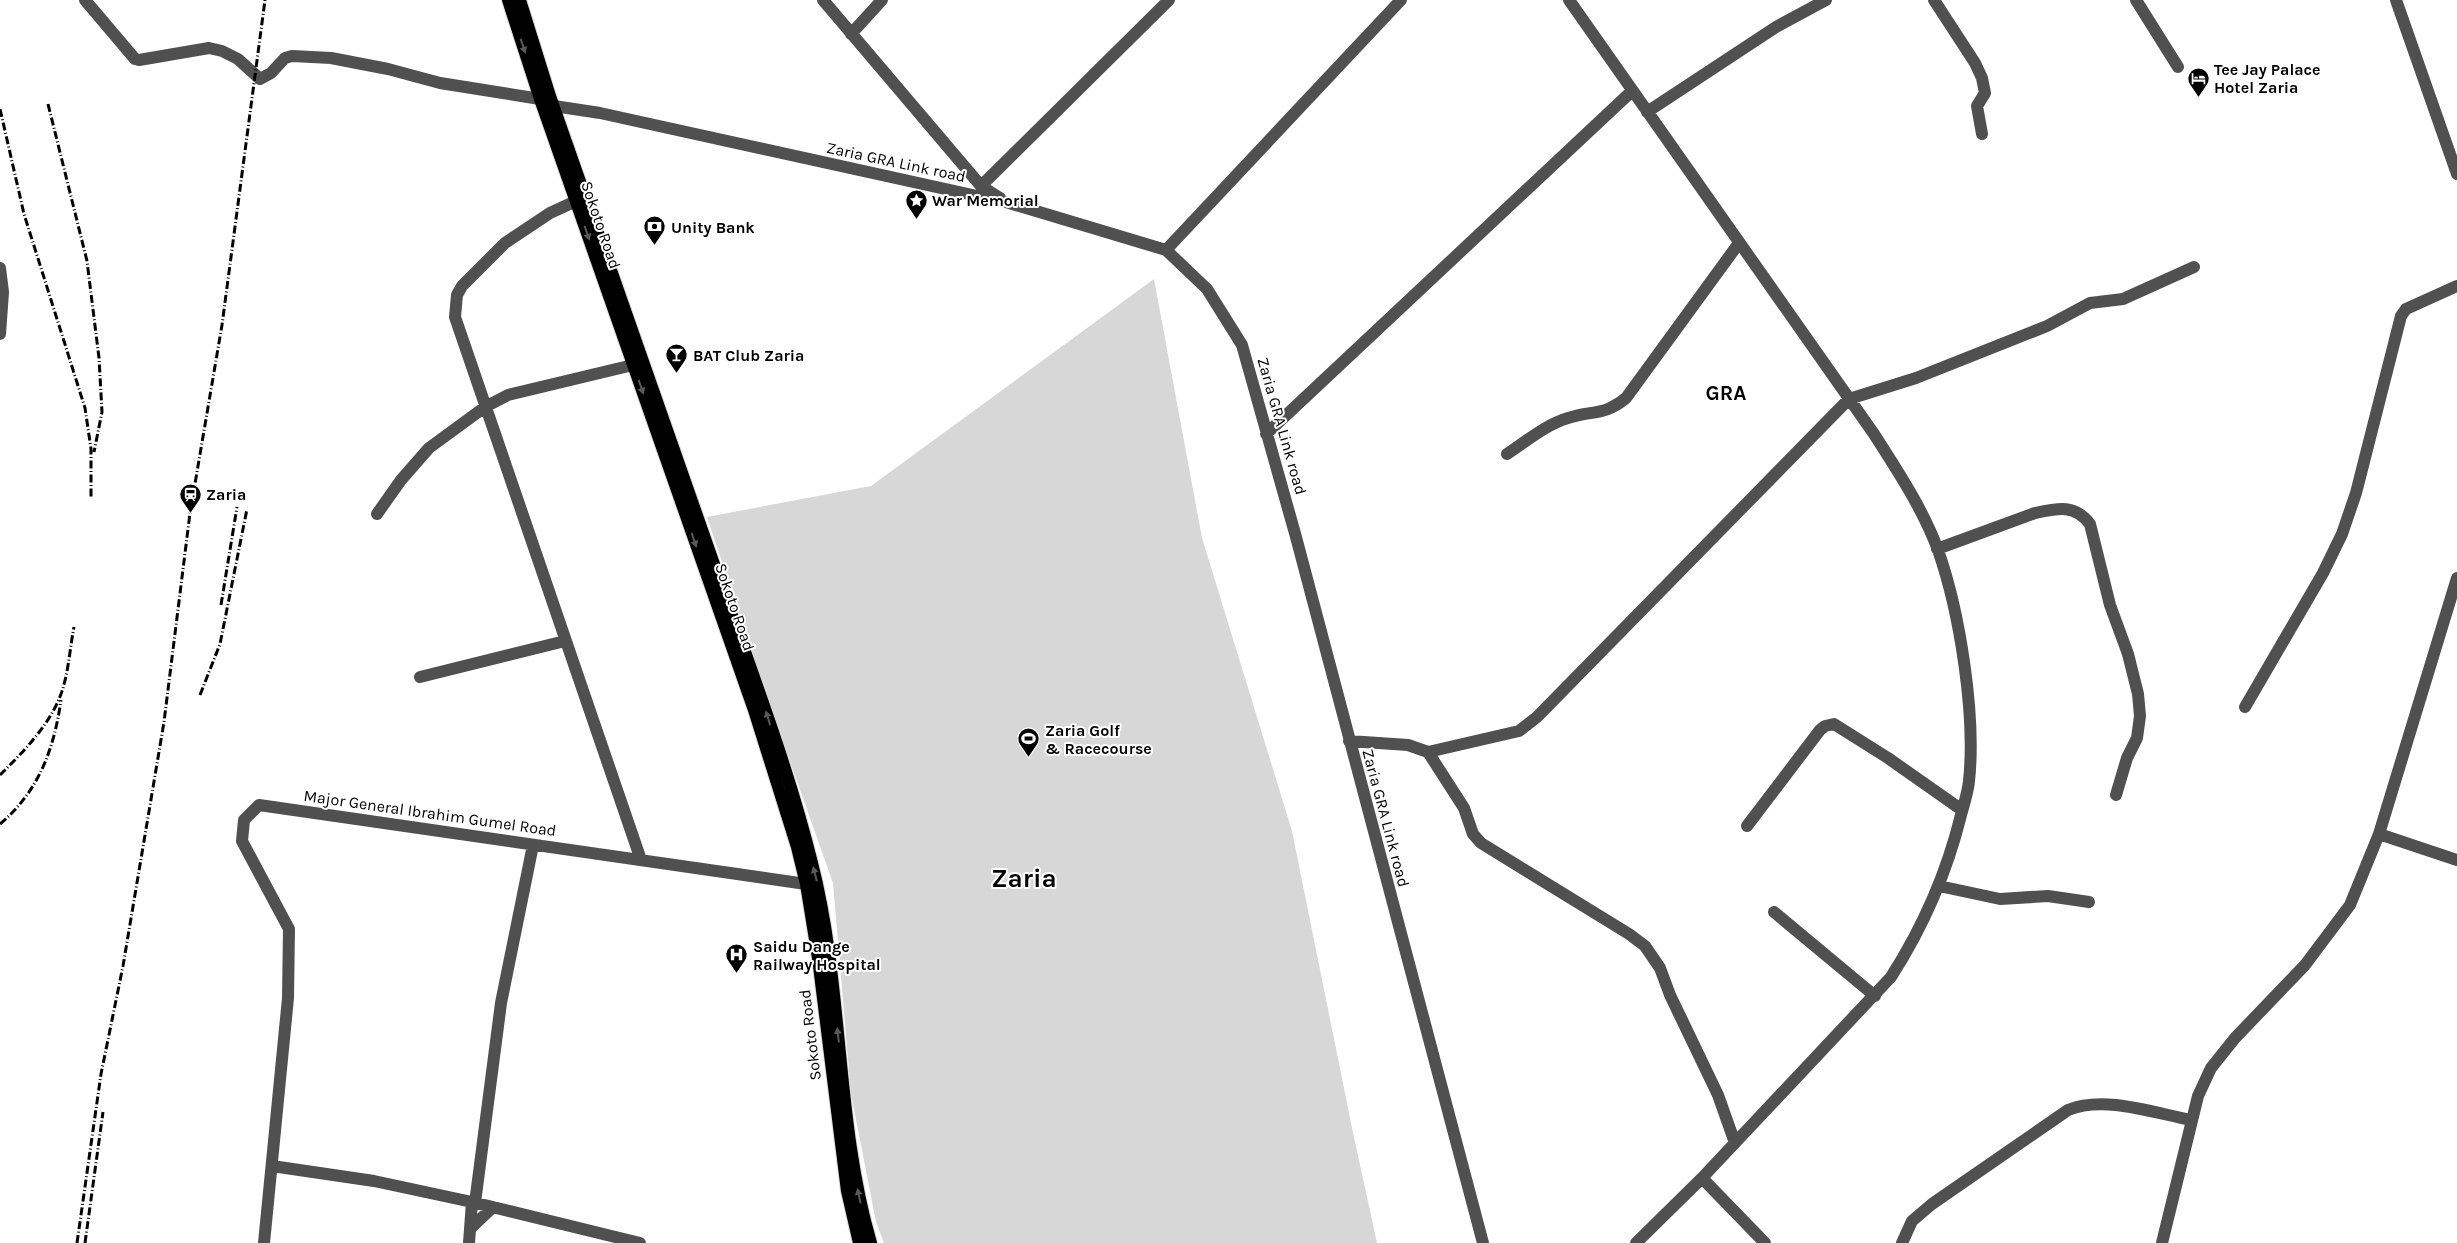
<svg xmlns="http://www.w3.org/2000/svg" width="2457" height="1243" viewBox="0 0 2457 1243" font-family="Karla,sans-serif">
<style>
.green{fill:#d7d7d7}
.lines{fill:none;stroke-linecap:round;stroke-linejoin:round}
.major-casing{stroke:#dbdbdb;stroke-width:14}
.minor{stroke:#505050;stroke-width:12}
.major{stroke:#000;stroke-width:12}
.rail{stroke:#000;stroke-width:3;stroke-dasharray:8 2.5 1 2.5;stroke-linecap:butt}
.oneway{fill:#595959}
.labels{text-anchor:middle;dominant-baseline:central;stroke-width:4;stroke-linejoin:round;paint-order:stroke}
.poi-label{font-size:16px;font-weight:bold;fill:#000;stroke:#fff;text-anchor:start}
.street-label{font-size:16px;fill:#000;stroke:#fff}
.district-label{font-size:21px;font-weight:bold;fill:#000;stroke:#fff}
.town-label{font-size:26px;font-weight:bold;fill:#000;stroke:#fff}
</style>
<rect width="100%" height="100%" fill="#fff"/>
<path class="green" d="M1154,279L1202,538L1292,831L1352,1128L1377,1243H884L876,1222L851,1094L833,883L763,685L707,517L871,486Z"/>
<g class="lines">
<defs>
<path id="major" d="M508,0L540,99L754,710L797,847L806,884L818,958L847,1191L859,1243
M520,0L550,96C605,253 660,410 715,567C749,665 787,762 812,863C844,988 835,1120 871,1243"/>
</defs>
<use href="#major" class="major-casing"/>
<path class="minor" d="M85,0L135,59L139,60L209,48L222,51L238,59L260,79L271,73L285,58L292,56L331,58L388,69L440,83L540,99
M823,0L981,186L1000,198
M1569,0L1874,434C1897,470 1923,509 1938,550C1960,613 1976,715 1969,781C1968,792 1964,804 1961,815C1947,872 1923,927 1891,977L1702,1178L1636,1243
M1934,0L1975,63L1982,78L1985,93L1977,106L1982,134
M2136,0L2178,67
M2396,0L2457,174
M851,34L882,0
M554,106L600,113L1009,203L1166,250L1207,289L1242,345L1296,537L1483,1243
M1647,112L1776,27L1826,0
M981,186L1169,0
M576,201L550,213L505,243L462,286L457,295L455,317L641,860
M1166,250L1401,0
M0,268L3,292L0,334
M1266,434L1632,91
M1507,454C1527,441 1545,425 1568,418C1593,410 1604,416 1626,398L1739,243
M377,514L401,480L429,448L485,407L508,395L633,365
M1937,549L2035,513C2058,508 2075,504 2090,524L2110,605L2128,654L2138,694L2140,716L2137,738L2127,758L2116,795
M420,677L565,641
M2245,707L2323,573L2342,534L2356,493L2401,316L2406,309L2457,286
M1349,741L1408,745L1428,752L1519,731L1537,717L1849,399L1916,378L2047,326L2090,303L2123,299L2194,267
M1428,752L1464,808L1473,834L1481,843L1629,934L1645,946L1660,968L1670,995L1718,1095L1735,1143
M1747,826L1820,730L1825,726L1834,724L1888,758L1962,810
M2379,834L2457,860
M1939,886L2000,899L2048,896L2089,902
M1774,912L1875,996
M272,1166L374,1181L472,1202L640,1243
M1702,1178L1765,1243
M475,1203L501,1003L533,845
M472,1227L493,1207
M264,1243L288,998L289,929L242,841L244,820L259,805L806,884
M469,1243L472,1202
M1902,1243L1912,1221L1932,1204L2068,1110C2104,1095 2154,1113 2191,1120
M2162,1243L2198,1096L2211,1068L2235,1038L2305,965L2350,905L2379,834L2457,578"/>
<use href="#major" class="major"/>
<path class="rail" d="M48,104L87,261L99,358L102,412L94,452
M0,109L24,214L85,408L91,449V498
M221,605L237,507
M200,695L220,644L247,509
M0,775C24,751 53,722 63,688C69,668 70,647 74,627
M0,824C39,791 54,749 61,700
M77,1243L101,1074L123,966L164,722L190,513L222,325L265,0
M85,1243L103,1112"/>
</g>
<defs><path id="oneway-solid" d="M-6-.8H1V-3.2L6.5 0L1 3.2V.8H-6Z" transform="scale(1.25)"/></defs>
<g class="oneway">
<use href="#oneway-solid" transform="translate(523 46) rotate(72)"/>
<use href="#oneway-solid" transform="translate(587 233) rotate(71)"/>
<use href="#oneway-solid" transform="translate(641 387) rotate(71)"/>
<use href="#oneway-solid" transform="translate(694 540) rotate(71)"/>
<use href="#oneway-solid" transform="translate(768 718) rotate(-107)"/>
<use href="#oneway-solid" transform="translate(815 874) rotate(-104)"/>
<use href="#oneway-solid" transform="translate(838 1035) rotate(-97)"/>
<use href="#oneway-solid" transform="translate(859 1196) rotate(-102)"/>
</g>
<defs>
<symbol id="hotel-pin" viewBox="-11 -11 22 30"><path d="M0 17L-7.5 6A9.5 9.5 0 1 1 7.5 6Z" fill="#000" stroke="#fff"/><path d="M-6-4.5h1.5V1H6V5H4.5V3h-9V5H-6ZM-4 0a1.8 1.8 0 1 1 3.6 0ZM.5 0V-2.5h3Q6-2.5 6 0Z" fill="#fff"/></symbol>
<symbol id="sight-pin" viewBox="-11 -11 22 30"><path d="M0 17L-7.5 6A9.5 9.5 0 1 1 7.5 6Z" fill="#000" stroke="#fff"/><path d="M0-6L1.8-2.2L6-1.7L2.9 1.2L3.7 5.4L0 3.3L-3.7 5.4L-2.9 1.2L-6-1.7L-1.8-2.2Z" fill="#fff"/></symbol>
<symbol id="bank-pin" viewBox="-11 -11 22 30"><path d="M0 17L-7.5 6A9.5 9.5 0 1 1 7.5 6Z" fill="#000" stroke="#fff"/><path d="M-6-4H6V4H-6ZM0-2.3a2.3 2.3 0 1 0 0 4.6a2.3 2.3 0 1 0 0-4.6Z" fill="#fff"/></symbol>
<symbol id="bar-pin" viewBox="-11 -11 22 30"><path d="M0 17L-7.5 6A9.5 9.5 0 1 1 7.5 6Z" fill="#000" stroke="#fff"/><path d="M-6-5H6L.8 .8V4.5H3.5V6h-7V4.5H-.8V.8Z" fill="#fff"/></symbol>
<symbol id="station-pin" viewBox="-11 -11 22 30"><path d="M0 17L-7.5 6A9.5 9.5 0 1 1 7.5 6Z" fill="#000" stroke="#fff"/><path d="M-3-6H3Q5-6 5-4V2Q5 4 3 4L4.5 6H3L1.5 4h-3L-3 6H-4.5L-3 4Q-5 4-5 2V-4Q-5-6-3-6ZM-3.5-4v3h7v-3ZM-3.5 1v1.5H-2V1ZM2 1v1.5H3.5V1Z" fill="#fff"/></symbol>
<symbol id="stadium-pin" viewBox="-11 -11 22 30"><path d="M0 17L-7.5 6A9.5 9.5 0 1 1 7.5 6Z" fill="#000" stroke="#fff"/><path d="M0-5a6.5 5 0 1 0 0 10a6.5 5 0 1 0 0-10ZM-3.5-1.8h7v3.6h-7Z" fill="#fff"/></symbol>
<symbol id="hospital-pin" viewBox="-11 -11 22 30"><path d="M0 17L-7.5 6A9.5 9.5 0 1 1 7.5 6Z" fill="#000" stroke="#fff"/><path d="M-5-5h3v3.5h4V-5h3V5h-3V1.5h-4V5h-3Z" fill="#fff"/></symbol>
</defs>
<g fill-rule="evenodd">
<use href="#hotel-pin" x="2186" y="66" width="25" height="34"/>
<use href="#sight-pin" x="904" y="188" width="25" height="34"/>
<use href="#bank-pin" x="642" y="214" width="25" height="34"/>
<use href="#bar-pin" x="664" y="342" width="25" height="34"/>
<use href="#station-pin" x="178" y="482" width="25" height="34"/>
<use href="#stadium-pin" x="1016" y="726" width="25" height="34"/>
<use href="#hospital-pin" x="724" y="942" width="25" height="34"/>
</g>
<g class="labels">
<g class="poi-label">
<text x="2214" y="69">Tee Jay Palace<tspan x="2214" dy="18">Hotel Zaria</tspan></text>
<text x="932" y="200">War Memorial</text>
<text x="671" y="227">Unity Bank</text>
<text x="693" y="355">BAT Club Zaria</text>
<text x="206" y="494">Zaria</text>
<text x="1045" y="730">Zaria Golf<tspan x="1045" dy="18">&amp; Racecourse</tspan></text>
<text x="753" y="946">Saidu Dange<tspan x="753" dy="18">Railway Hospital</tspan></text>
</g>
<g class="street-label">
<text transform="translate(896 162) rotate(12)">Zaria GRA Link road</text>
<text transform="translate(601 225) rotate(71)">Sokoto Road</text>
<text transform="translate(1282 426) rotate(74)">Zaria GRA Link road</text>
<text transform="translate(735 607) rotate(71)">Sokoto Road</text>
<text transform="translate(430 813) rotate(8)">Major General Ibrahim Gumel Road</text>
<text transform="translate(1386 818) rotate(75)">Zaria GRA Link road</text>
<text transform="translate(810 1035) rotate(-97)">Sokoto Road</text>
</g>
<g class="district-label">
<text x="1726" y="393">GRA</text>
</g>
<g class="town-label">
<text x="1024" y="878">Zaria</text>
</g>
</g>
</svg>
